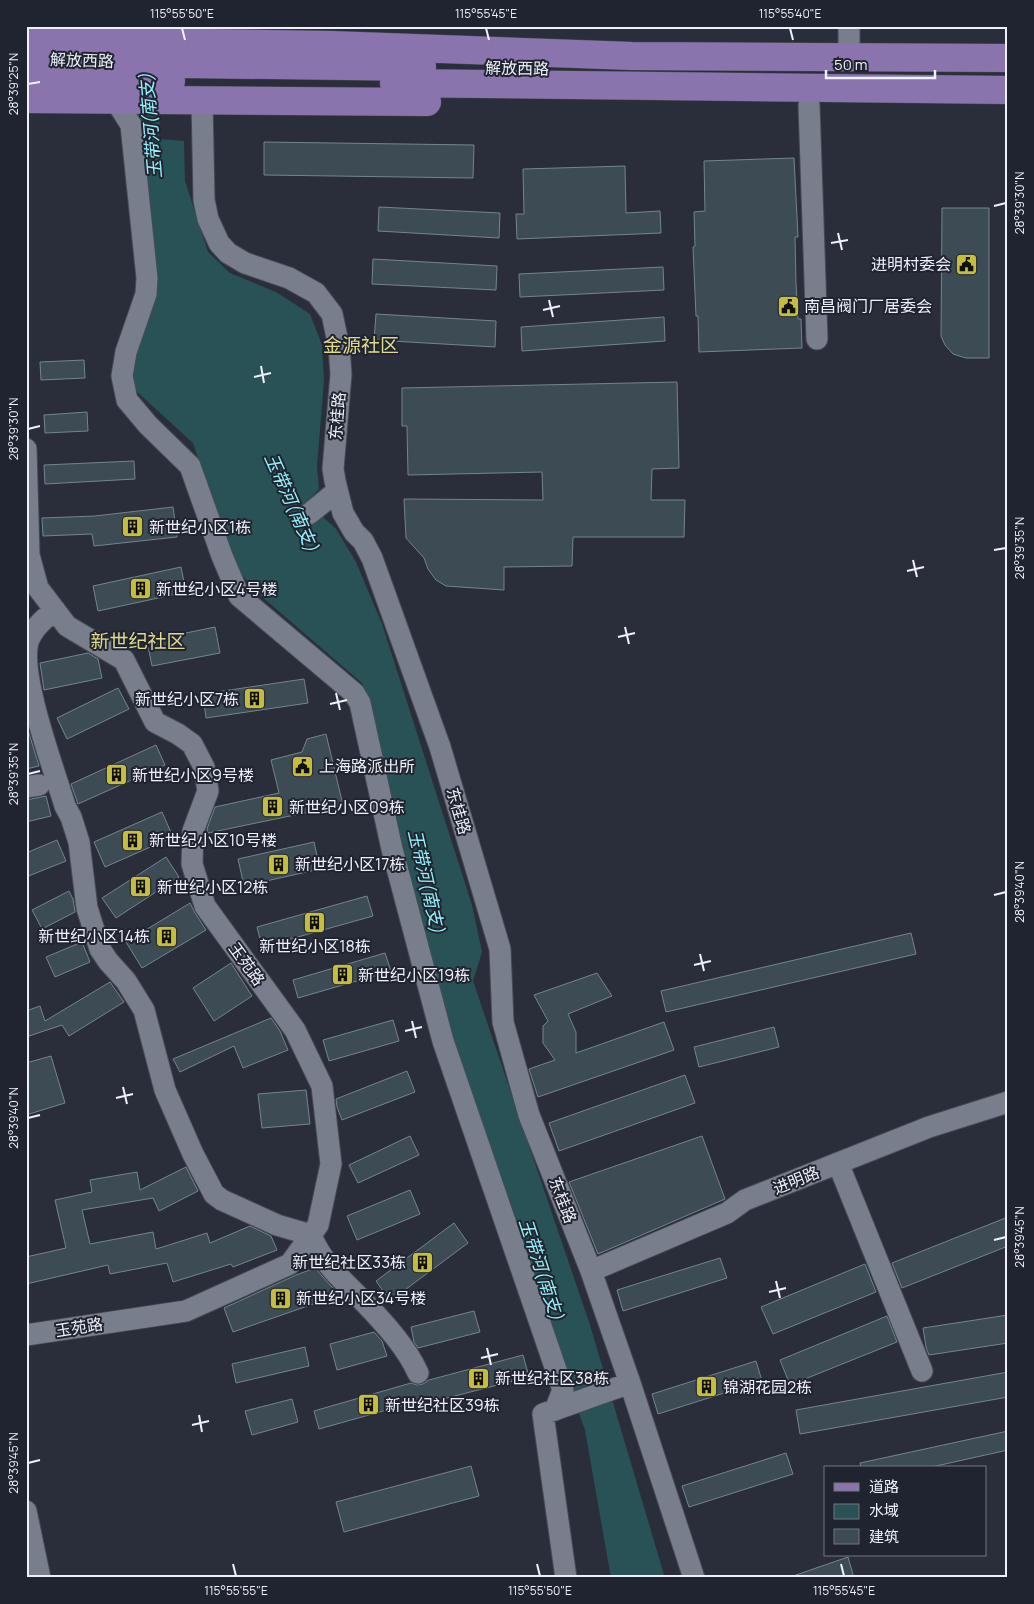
<svg xmlns="http://www.w3.org/2000/svg" width="1034" height="1604" viewBox="0 0 1034 1604" font-family="Manrope,'Noto Sans SC',sans-serif">
<style>
.water{fill:#285256}
.building{fill:#3d4b54;stroke:#74848e}
.lines{fill:none;stroke-linecap:round;stroke-linejoin:round}
.minor-casing{stroke:#474b55;stroke-width:23}
.major-casing{stroke:#474b55;stroke-width:29}
.minor{stroke:#797e8d;stroke-width:21}
.major{stroke:#8974ad;stroke-width:28}
.ticks{fill:none;stroke:#eef1f9;stroke-width:2}
.labels{text-anchor:middle;dominant-baseline:central;stroke-width:4;stroke-linejoin:round;paint-order:stroke}
.street-label{font-size:16px;fill:#eef1f9;stroke:#202430}
.poi-label{font-size:16px;fill:#eef1f9;stroke:#202430;text-anchor:start}
.water-label{font-size:18px;font-style:italic;fill:#94f1fb;stroke:#202430}
.quarter-label{font-size:19px;fill:#dedb8c;stroke:#202430}
.neatline{fill:none;stroke:#eef1f9;stroke-width:2}
.ticks-label{font-size:12px;text-anchor:middle;fill:#eef1f9}
</style>
<rect width="100%" height="100%" fill="#2a2e3b"/>
<path class="water" d="M135,26H158L168,33L158,139L184,141L185,181L208,252L230,273L276,292L310,314L322,345L324,381L317,466L319,489L307,502L336,529L356,562L382,624L472,905L482,952L473,981L590,1325L665,1578H611L585,1430L458,1080L362,683L260,595L233,565L193,443L134,389L133,350L158,279L138,132Z"/>
<path class="building" d="M264,142L474,145L473,178L264,175Z
M794,158L798,237H795L796,284L798,319H801L802,348L699,352L698,316H696L693,247L695,246L694,212L705,211L704,161Z
M625,166L626,213L660,211L661,233L517,239L516,214H524L523,169Z
M379,207L500,213L499,238L378,231Z
M942,208H989V358H966L953,354L945,345L941,336Z
M373,259L497,266L496,290L372,284Z
M663,267L664,290L520,297L519,274Z
M376,314L496,321L495,347L374,340Z
M664,317L665,341L522,351L521,327Z
M84,360L85,378L41,380L40,362Z
M677,382L679,468L652,469L651,500H685L684,537H573L572,566L504,567V590L446,586L436,580L428,569L424,558L406,538L404,499L543,500L542,472L408,475L407,426H402V388Z
M87,412L88,431L45,433L44,415Z
M134,461L135,479L45,484L44,465Z
M173,507L177,537L94,546L92,534L43,536L42,518L95,516Z
M181,567L186,592L98,611L93,586Z
M215,627L220,653L152,666L147,641Z
M88,653L98,659L102,678L44,690L40,663Z
M304,679L308,703L206,718L203,694Z
M118,688L129,709L67,739L57,718Z
M28,730L39,766L26,769V731Z
M326,734L343,805L208,833L207,829L215,807L279,793L271,760L302,752L307,739Z
M156,745L165,765L78,804L71,784Z
M46,796L51,816L26,822V800Z
M162,812L173,837L105,867L94,842Z
M57,840L66,861L26,877V853Z
M314,842L320,869L244,886L238,859Z
M166,857L179,877L116,918L102,898Z
M69,891L73,899L75,912L42,929L32,910Z
M367,896L373,916L262,947L257,927Z
M190,903L195,913L206,930L142,968L126,942Z
M911,933L916,954L666,1012L661,991Z
M82,942L90,962L55,977L46,957Z
M385,953L391,971L298,998L293,980Z
M231,963L252,996L214,1021L193,988Z
M597,973L612,996L568,1014L576,1032V1053L664,1022L674,1050L538,1097L529,1069L555,1060L543,1043V1026L548,1021L534,995Z
M110,982L124,1002L69,1036L62,1025L26,1037V1011L40,1006L45,1021Z
M271,1018L280,1031L288,1050L243,1068L234,1046L180,1072L173,1059Z
M393,1020L399,1041L329,1061L323,1040Z
M774,1027L779,1047L699,1067L694,1047Z
M51,1056L65,1103L26,1115V1063Z
M407,1071L415,1092L342,1120L337,1107L336,1099Z
M685,1075L695,1103L559,1151L549,1123Z
M306,1090L310,1124L262,1128L258,1094Z
M410,1136L419,1155L358,1183L349,1165Z
M702,1136L725,1199L598,1254L569,1182Z
M186,1167L198,1191L159,1211L153,1198L82,1210L90,1244L153,1232L156,1249L207,1233L210,1243L250,1226L271,1236L277,1250L233,1267L231,1264L173,1282L167,1263L110,1274L108,1265L26,1284V1257L66,1248L55,1200L92,1192L90,1180L137,1172L140,1190Z
M410,1190L420,1214L357,1240L347,1216Z
M1008,1217V1246L902,1288L892,1263Z
M454,1223L468,1243L390,1301L376,1281Z
M720,1258L727,1278L623,1311L617,1290Z
M865,1264L876,1292L773,1334L761,1307Z
M315,1268L339,1295L233,1332L224,1308L296,1275Z
M474,1311L480,1332L418,1348L414,1342L411,1327Z
M1008,1315V1343L929,1355L926,1347L923,1328Z
M887,1316L897,1342L790,1385L780,1360Z
M374,1332L382,1341L387,1356L337,1370L330,1344Z
M305,1347L309,1366L236,1383L232,1364Z
M523,1355L529,1377L435,1401L433,1397L319,1429L314,1411L411,1383L417,1385L423,1384L429,1380Z
M756,1361L762,1381L658,1414L652,1394Z
M1008,1372V1397L800,1434L796,1410Z
M292,1399L298,1422L252,1435L245,1411Z
M1008,1431V1450L927,1468H861L860,1463Z
M786,1453L793,1474L689,1507L682,1486Z
M471,1466L479,1496L344,1532L336,1502Z
M848,1557L854,1578H793V1576Z"/>
<g class="lines">
<defs>
<path id="minor" d="M849,26V57
M116,101L131,125L147,278L146,294L126,352L122,376L127,400L148,425L190,466L222,556L239,596L354,693L360,703L392,849L443,1041L563,1390L555,1410
M202,101L204,200L208,219L219,243L228,253L245,263L289,278L316,293L332,314L339,347L341,374L333,469L335,481L343,513L354,532L363,541L372,558L440,747L500,949L503,1022L529,1115L591,1271L630,1383L694,1578
M809,105L817,339
M26,449L29,555L38,588L67,626L124,660L155,722L178,734L192,744L204,767L208,791L193,831L192,864L205,906L295,1030L322,1086L331,1164L318,1225L290,1264L186,1311L26,1335
M309,514L337,491
M55,610C44,619 33,628 28,642C19,676 54,769 65,806L71,817L79,842L87,908L100,949L108,961L126,981L144,1010L165,1090L193,1154L214,1194L222,1200L277,1225L311,1235C323,1265 343,1280 365,1303C385,1324 407,1348 418,1373
M26,787L39,785
M838,1163L922,1371
M591,1271L727,1213L745,1200L929,1127L1008,1102
M26,1511L40,1578
M566,1578L543,1414L630,1383"/>
<path id="major" d="M26,36L78,41L331,45L632,56L1008,58
M26,58L185,64L422,67
M26,78L171,81
M394,83L1008,90
M26,99L427,102"/>
</defs>
<use href="#minor" class="minor-casing"/>
<use href="#major" class="major-casing"/>
<use href="#minor" class="minor"/>
<use href="#major" class="major"/>
</g>
<path class="ticks" d="M182,28L185,40M486,28L489,40M790,28L793,40M28,84L40,82M994,206L1006,203M838,233L842,250M831,243L848,240M549,300L553,317M543,310L560,306M261,366L264,383M254,377L271,373M28,429L40,426M994,550L1006,548M913,560L917,577M907,571L924,567M625,627L629,644M618,637L635,633M336,693L340,710M330,704L347,700M28,774L40,771M994,895L1006,892M700,954L704,971M694,965L711,961M412,1021L416,1038M405,1031L422,1027M123,1087L127,1104M116,1098L133,1094M28,1118L40,1115M994,1240L1006,1237M776,1281L780,1298M769,1292L786,1288M487,1348L491,1365M481,1358L498,1354M199,1415L202,1432M192,1425L209,1421M28,1463L40,1460M233,1564L236,1576M537,1564L540,1576M841,1564L844,1576"/>
<defs>
<symbol id="civic-square" viewBox="-11 -11 22 22"><rect x="-9" y="-9" width="18" height="18" rx="4" fill="#c4bd3e" stroke="#202430"/><path d="M-.6-6.5H3V-4.5H.6V-3L4-1V1h2V6H-6V1h2V-1L-.6-3ZM-1.2 2.5V6h2.4V2.5Z" fill="#111"/></symbol>
<symbol id="building-square" viewBox="-11 -11 22 22"><rect x="-9" y="-9" width="18" height="18" rx="4" fill="#c4bd3e" stroke="#202430"/><path d="M-4-6H4V6H1V3H-1V6H-4ZM-2.5-4.3h1.7v1.8h-1.7ZM.8-4.3h1.7v1.8H.8ZM-2.5-1h1.7V.8h-1.7ZM.8-1h1.7V.8H.8Z" fill="#111"/></symbol>
</defs>
<g fill-rule="evenodd">
<use href="#civic-square" x="954" y="252" width="25" height="25"/>
<use href="#civic-square" x="776" y="294" width="25" height="25"/>
<use href="#building-square" x="120" y="514" width="25" height="25"/>
<use href="#building-square" x="128" y="576" width="25" height="25"/>
<use href="#building-square" x="242" y="686" width="25" height="25"/>
<use href="#civic-square" x="290" y="754" width="25" height="25"/>
<use href="#building-square" x="104" y="762" width="25" height="25"/>
<use href="#building-square" x="260" y="794" width="25" height="25"/>
<use href="#building-square" x="120" y="828" width="25" height="25"/>
<use href="#building-square" x="266" y="852" width="25" height="25"/>
<use href="#building-square" x="128" y="874" width="25" height="25"/>
<use href="#building-square" x="302" y="910" width="25" height="25"/>
<use href="#building-square" x="154" y="924" width="25" height="25"/>
<use href="#building-square" x="330" y="962" width="25" height="25"/>
<use href="#building-square" x="410" y="1250" width="25" height="25"/>
<use href="#building-square" x="268" y="1286" width="25" height="25"/>
<use href="#building-square" x="466" y="1366" width="25" height="25"/>
<use href="#building-square" x="694" y="1374" width="25" height="25"/>
<use href="#building-square" x="356" y="1392" width="25" height="25"/>
</g>
<g class="labels">
<g class="street-label">
<text transform="translate(82 60) rotate(2)">解放西路</text>
<text transform="translate(517 68) rotate(1)">解放西路</text>
<text transform="translate(337 416) rotate(-85)">东桂路</text>
<text transform="translate(459 811) rotate(74)">东桂路</text>
<text transform="translate(247 964) rotate(54)">玉苑路</text>
<text transform="translate(796 1180) rotate(-22)">进明路</text>
<text transform="translate(563 1200) rotate(69)">东桂路</text>
<text transform="translate(79 1327) rotate(-9)">玉苑路</text>
</g>
<g class="poi-label">
<text x="951" y="264" text-anchor="end">进明村委会</text>
<text x="804" y="306">南昌阀门厂居委会</text>
<text x="149" y="527">新世纪小区1栋</text>
<text x="156" y="589">新世纪小区4号楼</text>
<text x="239" y="699" text-anchor="end">新世纪小区7栋</text>
<text x="319" y="766">上海路派出所</text>
<text x="132" y="775">新世纪小区9号楼</text>
<text x="289" y="807">新世纪小区09栋</text>
<text x="149" y="840">新世纪小区10号楼</text>
<text x="295" y="864">新世纪小区17栋</text>
<text x="157" y="887">新世纪小区12栋</text>
<text x="150" y="936" text-anchor="end">新世纪小区14栋</text>
<text x="315" y="946" text-anchor="middle">新世纪小区18栋</text>
<text x="358" y="975">新世纪小区19栋</text>
<text x="406" y="1262" text-anchor="end">新世纪社区33栋</text>
<text x="296" y="1298">新世纪小区34号楼</text>
<text x="495" y="1378">新世纪社区38栋</text>
<text x="723" y="1387">锦湖花园2栋</text>
<text x="385" y="1405">新世纪社区39栋</text>
</g>
<g class="water-label">
<text transform="translate(150 126) rotate(-95)">玉带河(南支)</text>
<text transform="translate(292 502) rotate(66)">玉带河(南支)</text>
<text transform="translate(427 881) rotate(77)">玉带河(南支)</text>
<text transform="translate(542 1269) rotate(72)">玉带河(南支)</text>
</g>
<g class="quarter-label">
<text x="361" y="345">金源社区</text>
<text x="138" y="641">新世纪社区</text>
</g>
</g>
<rect width="1034" height="1604" fill="none" stroke="#202430" stroke-width="55"/>
<rect x="824" y="1466" width="162" height="90" fill="#202430" stroke="#727680"/>
<rect x="834" y="1483" width="25" height="8" fill="#8974ad" stroke="#727680"/>
<text x="869" y="1492" font-size="15" fill="#eef1f9">道路</text>
<rect x="834" y="1504" width="25" height="15" fill="#285256" stroke="#727680"/>
<text x="869" y="1516" font-size="15" fill="#eef1f9">水域</text>
<rect x="834" y="1529" width="25" height="15" fill="#3d4b54" stroke="#727680"/>
<text x="869" y="1542" font-size="15" fill="#eef1f9">建筑</text>
<path d="M826 70v8h109v-8" fill="none" stroke="#eef1f9" stroke-width="2.5"/>
<text x="834" y="70" font-size="15" fill="#eef1f9" stroke="#202430" stroke-width="4" paint-order="stroke">50 m</text>
<rect x="28" y="28" width="978" height="1548" class="neatline"/>
<g class="ticks-label">
<text x="182" y="18">115°55'50"E</text>
<text x="486" y="18">115°55'45"E</text>
<text x="790" y="18">115°55'40"E</text>
<text transform="translate(14 84) rotate(-90)" y="4">28°39'25"N</text>
<text transform="translate(1020 203) rotate(-90)" y="4">28°39'30"N</text>
<text transform="translate(14 429) rotate(-90)" y="4">28°39'30"N</text>
<text transform="translate(1020 548) rotate(-90)" y="4">28°39'35"N</text>
<text transform="translate(14 774) rotate(-90)" y="4">28°39'35"N</text>
<text transform="translate(1020 892) rotate(-90)" y="4">28°39'40"N</text>
<text transform="translate(14 1118) rotate(-90)" y="4">28°39'40"N</text>
<text transform="translate(1020 1237) rotate(-90)" y="4">28°39'45"N</text>
<text transform="translate(14 1463) rotate(-90)" y="4">28°39'45"N</text>
<text x="236" y="1595">115°55'55"E</text>
<text x="540" y="1595">115°55'50"E</text>
<text x="844" y="1595">115°55'45"E</text>
</g>
</svg>
